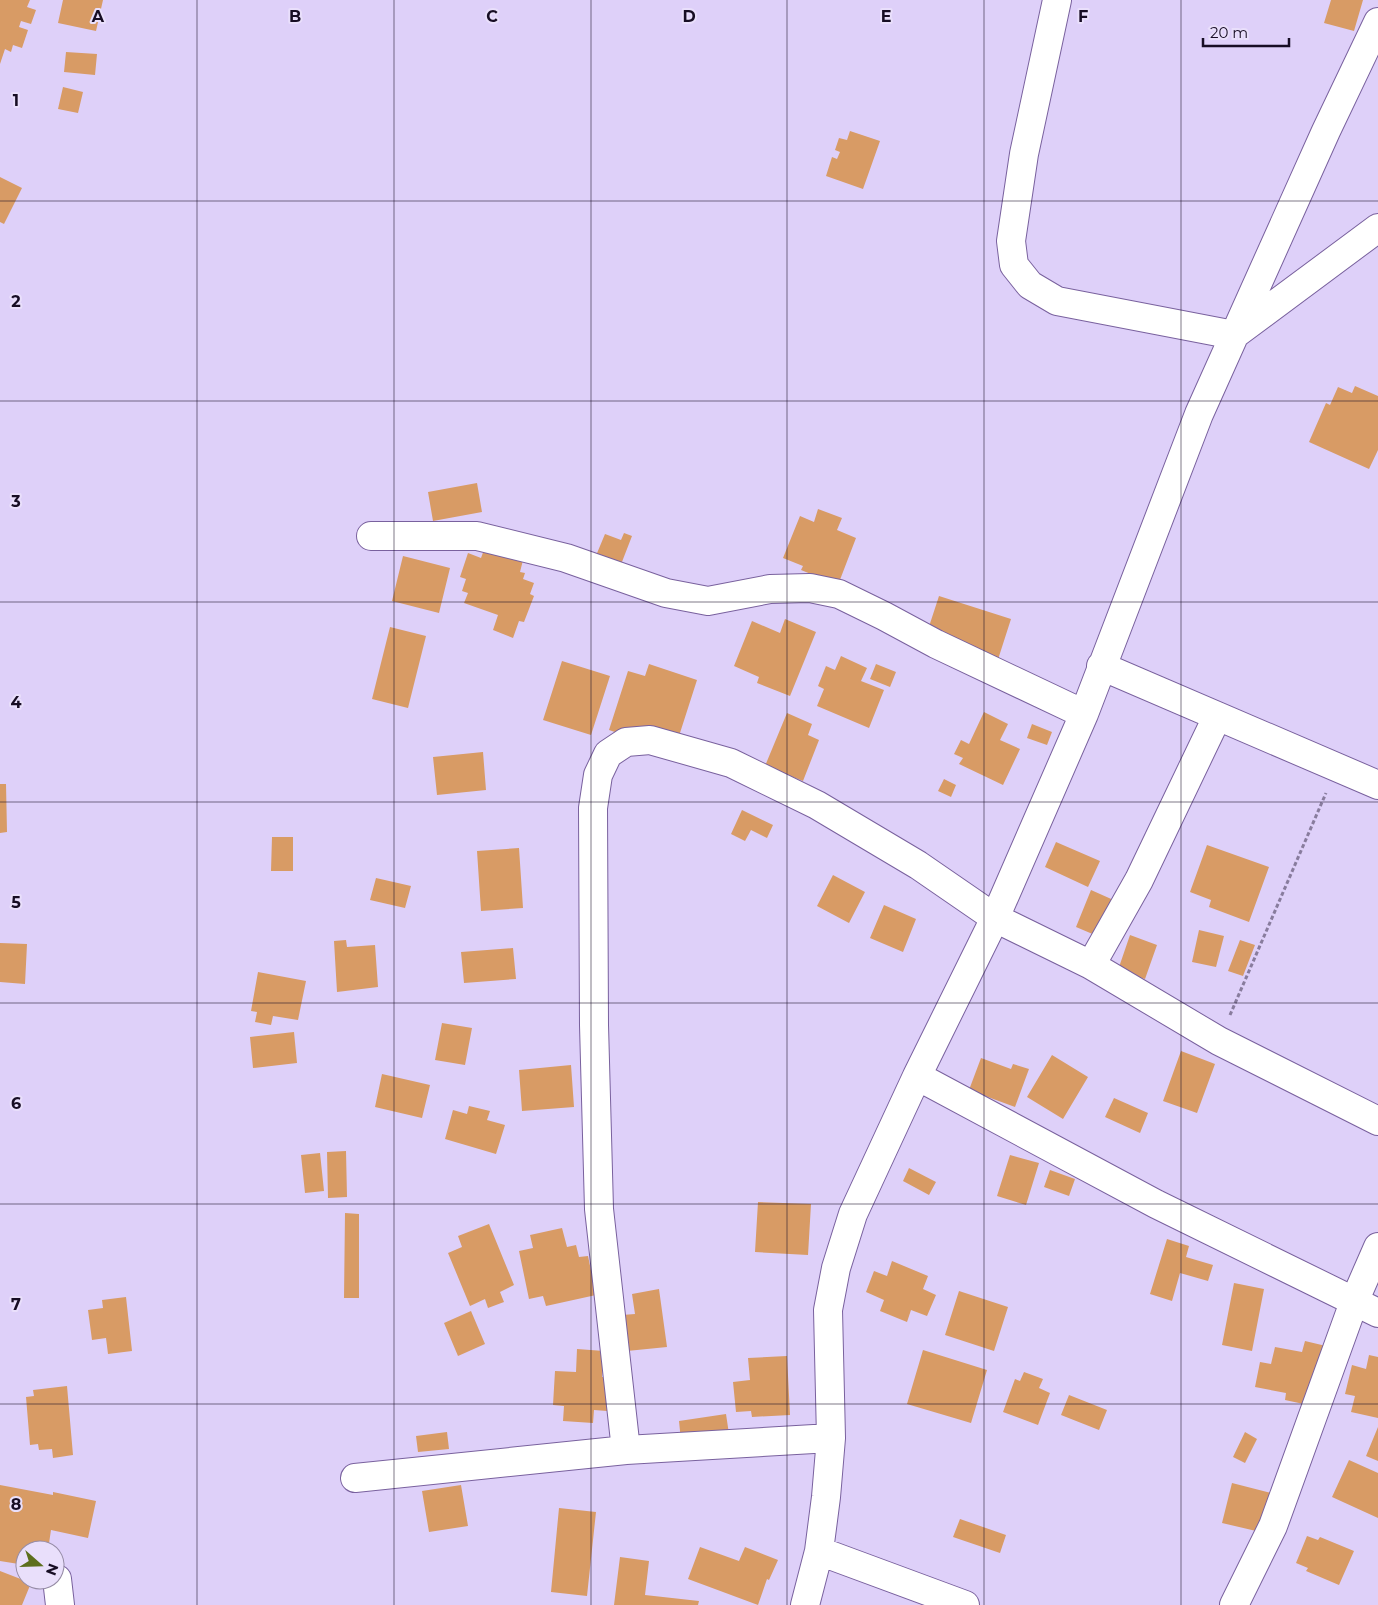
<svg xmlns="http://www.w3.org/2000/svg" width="1378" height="1605" viewBox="0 0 1378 1605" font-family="Montserrat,sans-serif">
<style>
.building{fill:#d89b65}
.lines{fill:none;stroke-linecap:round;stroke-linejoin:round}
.minor-casing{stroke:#79619e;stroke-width:30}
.path{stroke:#887c9d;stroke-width:3;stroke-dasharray:4 2.5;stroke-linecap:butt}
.minor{stroke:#fff;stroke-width:28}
.grid{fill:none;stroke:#170d24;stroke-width:1;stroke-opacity:0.55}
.grid-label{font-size:16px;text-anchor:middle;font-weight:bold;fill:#170d24;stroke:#e9dffb;stroke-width:4;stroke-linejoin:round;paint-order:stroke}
</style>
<rect width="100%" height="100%" fill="#ded0f9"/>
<path class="building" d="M0,0H30L27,7L36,10L31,24L21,21L19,27L28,30L22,48L13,45L11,52L5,49L0,64Z
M63,0H103L96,31L58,23Z
M1331,0H1363L1354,31L1324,23Z
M66,52L97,54L95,75L64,72Z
M63,87L83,92L78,113L58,109Z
M850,131L880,141L863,189L826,176L832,157L837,159L840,152L835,150L839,138L847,140Z
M0,177L22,188L4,224L0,222Z
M1355,386L1378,396V450L1369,469L1309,442L1326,403L1330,405L1338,387L1352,393Z
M477,483L482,512L433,521L428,492Z
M818,509L842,518L837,530L856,538L838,585L801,570L803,566L783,558L800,516L814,522Z
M624,533L632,536L620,567L595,558L605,534L621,540Z
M485,547L523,560L520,572L525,573L523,579L534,583L530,594L534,596L524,622L519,621L513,638L493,630L498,615L464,603L468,593L462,591L466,579L460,577L468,553L481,558Z
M403,556L450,568L439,613L392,601Z
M939,596L1011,619L993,675L921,651Z
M785,619L816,632L790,696L757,683L759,677L734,666L752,621L780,633Z
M390,627L426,636L408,708L372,699Z
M841,656L867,668L861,681L884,690L869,728L817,706L824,689L818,686L826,666L835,670Z
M562,661L610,676L591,735L543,720Z
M649,664L697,680L679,736L668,750L609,730L628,671L645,676Z
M876,664L896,672L890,687L870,679Z
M984,712L1008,724L1000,740L1020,749L1003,785L959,764L963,758L954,754L961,740L969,744Z
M787,713L812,724L808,735L819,740L803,781L765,766Z
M1032,724L1052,732L1047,745L1027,738Z
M483,752L486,790L437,795L433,757Z
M944,779L956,785L951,797L938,791Z
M0,784H6L7,832L0,833Z
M742,810L773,825L767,838L751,830L745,841L731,834Z
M272,837H293V871H271Z
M1056,842L1100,861L1088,887L1045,867Z
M1207,845L1269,867L1249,922L1209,907L1211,900L1190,892Z
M519,848L523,908L481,911L477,851Z
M833,875L865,892L849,923L817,906Z
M376,878L411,886L405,908L370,900Z
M1091,890L1118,902L1102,938L1076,927Z
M884,905L916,919L903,952L870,938Z
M1199,930L1224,936L1216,967L1192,962Z
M1130,935L1157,945L1145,979L1118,970Z
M346,940L347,947L375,945L378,987L337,992L334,941Z
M1240,940L1255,945L1243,976L1228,971Z
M0,943L27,944L25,984L0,982Z
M513,948L516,979L464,983L461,952Z
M258,972L306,981L298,1020L273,1016L271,1025L255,1022L257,1012L251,1011Z
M442,1023L472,1028L465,1065L435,1060Z
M294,1032L297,1063L253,1068L250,1037Z
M1181,1051L1215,1064L1197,1113L1163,1101Z
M1052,1055L1088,1077L1063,1119L1027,1097Z
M981,1058L1011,1069L1013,1064L1029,1069L1015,1107L969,1090Z
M571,1065L574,1107L522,1111L519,1070Z
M382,1074L430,1085L422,1118L375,1107Z
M1114,1098L1148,1113L1140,1133L1105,1117Z
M469,1106L490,1111L487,1120L505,1125L496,1154L445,1139L453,1110L467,1114Z
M346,1151L347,1197L328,1198L327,1152Z
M320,1153L324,1191L305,1193L301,1155Z
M1010,1155L1039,1163L1026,1205L997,1196Z
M909,1168L936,1182L929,1195L903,1181Z
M1050,1170L1075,1179L1069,1196L1044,1187Z
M758,1202L811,1204L808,1255L755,1252Z
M345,1213L359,1214V1298H344Z
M489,1224L514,1285L500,1292L504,1302L488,1308L485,1299L470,1306L448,1253L462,1247L458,1236Z
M562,1228L567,1247L576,1245L579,1257L588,1256L596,1295L546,1306L543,1296L529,1299L519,1251L533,1248L530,1235Z
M1167,1239L1189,1246L1186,1257L1213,1265L1208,1281L1180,1273L1172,1301L1150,1294Z
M892,1261L928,1276L923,1289L936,1295L927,1316L911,1310L907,1322L880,1311L884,1300L866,1292L874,1271L887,1276Z
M1234,1283L1264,1289L1252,1351L1222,1345Z
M659,1289L667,1347L627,1351L622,1315L635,1314L632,1294Z
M959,1291L1008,1307L994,1351L945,1335Z
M126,1297L132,1351L108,1354L106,1338L92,1340L88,1310L103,1308L102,1300Z
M471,1311L485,1344L458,1356L444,1323Z
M1305,1341L1326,1346L1313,1406L1285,1400L1286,1393L1255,1387L1260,1362L1271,1364L1275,1347L1302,1352Z
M577,1349L604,1351L602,1377H609L607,1411L594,1410L593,1423L563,1421L564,1406L553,1405L555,1371L576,1372Z
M923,1350L987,1370L971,1423L907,1404Z
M1369,1355L1378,1357V1418L1351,1412L1355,1396L1345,1394L1352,1365L1366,1369Z
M787,1356L790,1415L752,1417L751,1411L736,1412L733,1382L750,1380L748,1358Z
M1024,1372L1043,1379L1039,1388L1050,1393L1038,1425L1003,1412L1015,1379L1020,1381Z
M67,1386L73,1455L53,1458L52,1449L39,1450L38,1444L30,1445L26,1397L34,1396L33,1390Z
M1069,1395L1107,1410L1099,1430L1061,1415Z
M726,1414L729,1434L681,1441L679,1421Z
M1378,1427V1461L1366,1456Z
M447,1432L449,1449L418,1452L416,1436Z
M1245,1432L1257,1439L1245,1463L1233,1457Z
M1349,1460L1378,1473V1518L1332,1497Z
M1232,1483L1279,1495L1269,1534L1222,1523Z
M0,1485L53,1495V1492L96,1501L88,1538L51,1530L48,1550H25V1565L0,1561Z
M461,1485L468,1526L429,1532L422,1491Z
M559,1508L596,1512L587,1596L551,1592Z
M960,1519L1006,1535L1000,1553L953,1537Z
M1307,1536L1318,1540L1320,1537L1354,1551L1339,1585L1306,1571L1308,1568L1296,1563Z
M700,1547L739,1561L745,1547L778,1560L769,1580L767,1579L758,1605L688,1579Z
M620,1557L649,1561L645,1595L699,1601L698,1605H614Z
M0,1571L31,1583L22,1605H0Z"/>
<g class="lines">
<defs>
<path id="minor" d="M1057,0L1024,154L1011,241L1014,265L1030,285L1057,301L1234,335L1378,228
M371,536H477L566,558L666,593L708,601L770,589L810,588L839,594L884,616L936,644L1084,714
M1101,666L1378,785
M1091,965L1139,880L1217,717
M917,1076L1156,1204L1378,1313
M626,1450L599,1209L594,1025L593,808L598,775L608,754L626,742L650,740L731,763L817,805L918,865L995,918L1091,965L1219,1041L1378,1121
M355,1478L626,1450L831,1438
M819,1551L965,1605
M57,1579L60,1605
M805,1605L819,1551L826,1497L831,1438L828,1310L836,1268L853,1214L917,1076L995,918L1084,714L1199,414L1326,131L1378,22
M1234,1605L1273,1526L1354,1302L1378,1247"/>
</defs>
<use href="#minor" class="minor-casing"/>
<path class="path" d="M1230,1015L1326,793"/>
<use href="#minor" class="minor"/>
</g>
<path class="grid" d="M197,0V1605M394,0V1605M591,0V1605M787,0V1605M984,0V1605M1181,0V1605M0,201H1378M0,401H1378M0,602H1378M0,802H1378M0,1003H1378M0,1204H1378M0,1404H1378"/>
<g class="grid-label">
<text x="98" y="22">A</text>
<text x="295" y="22">B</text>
<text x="492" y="22">C</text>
<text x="689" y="22">D</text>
<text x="886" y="22">E</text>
<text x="1083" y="22">F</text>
<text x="16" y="106">1</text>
<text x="16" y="307">2</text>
<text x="16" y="507">3</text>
<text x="16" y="708">4</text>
<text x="16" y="908">5</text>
<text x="16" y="1109">6</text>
<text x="16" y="1310">7</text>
<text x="16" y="1510">8</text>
</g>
<g transform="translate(40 1565) rotate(110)"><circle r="24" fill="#e9dffb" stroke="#958ba5"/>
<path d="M0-4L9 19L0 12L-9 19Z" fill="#5d6f1d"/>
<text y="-8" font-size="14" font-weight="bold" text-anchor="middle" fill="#170d24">N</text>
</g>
<path d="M1203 38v8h86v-8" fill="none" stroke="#170d24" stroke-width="2.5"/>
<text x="1210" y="38" font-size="15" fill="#170d24" stroke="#e9dffb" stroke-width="4" paint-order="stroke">20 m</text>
</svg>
